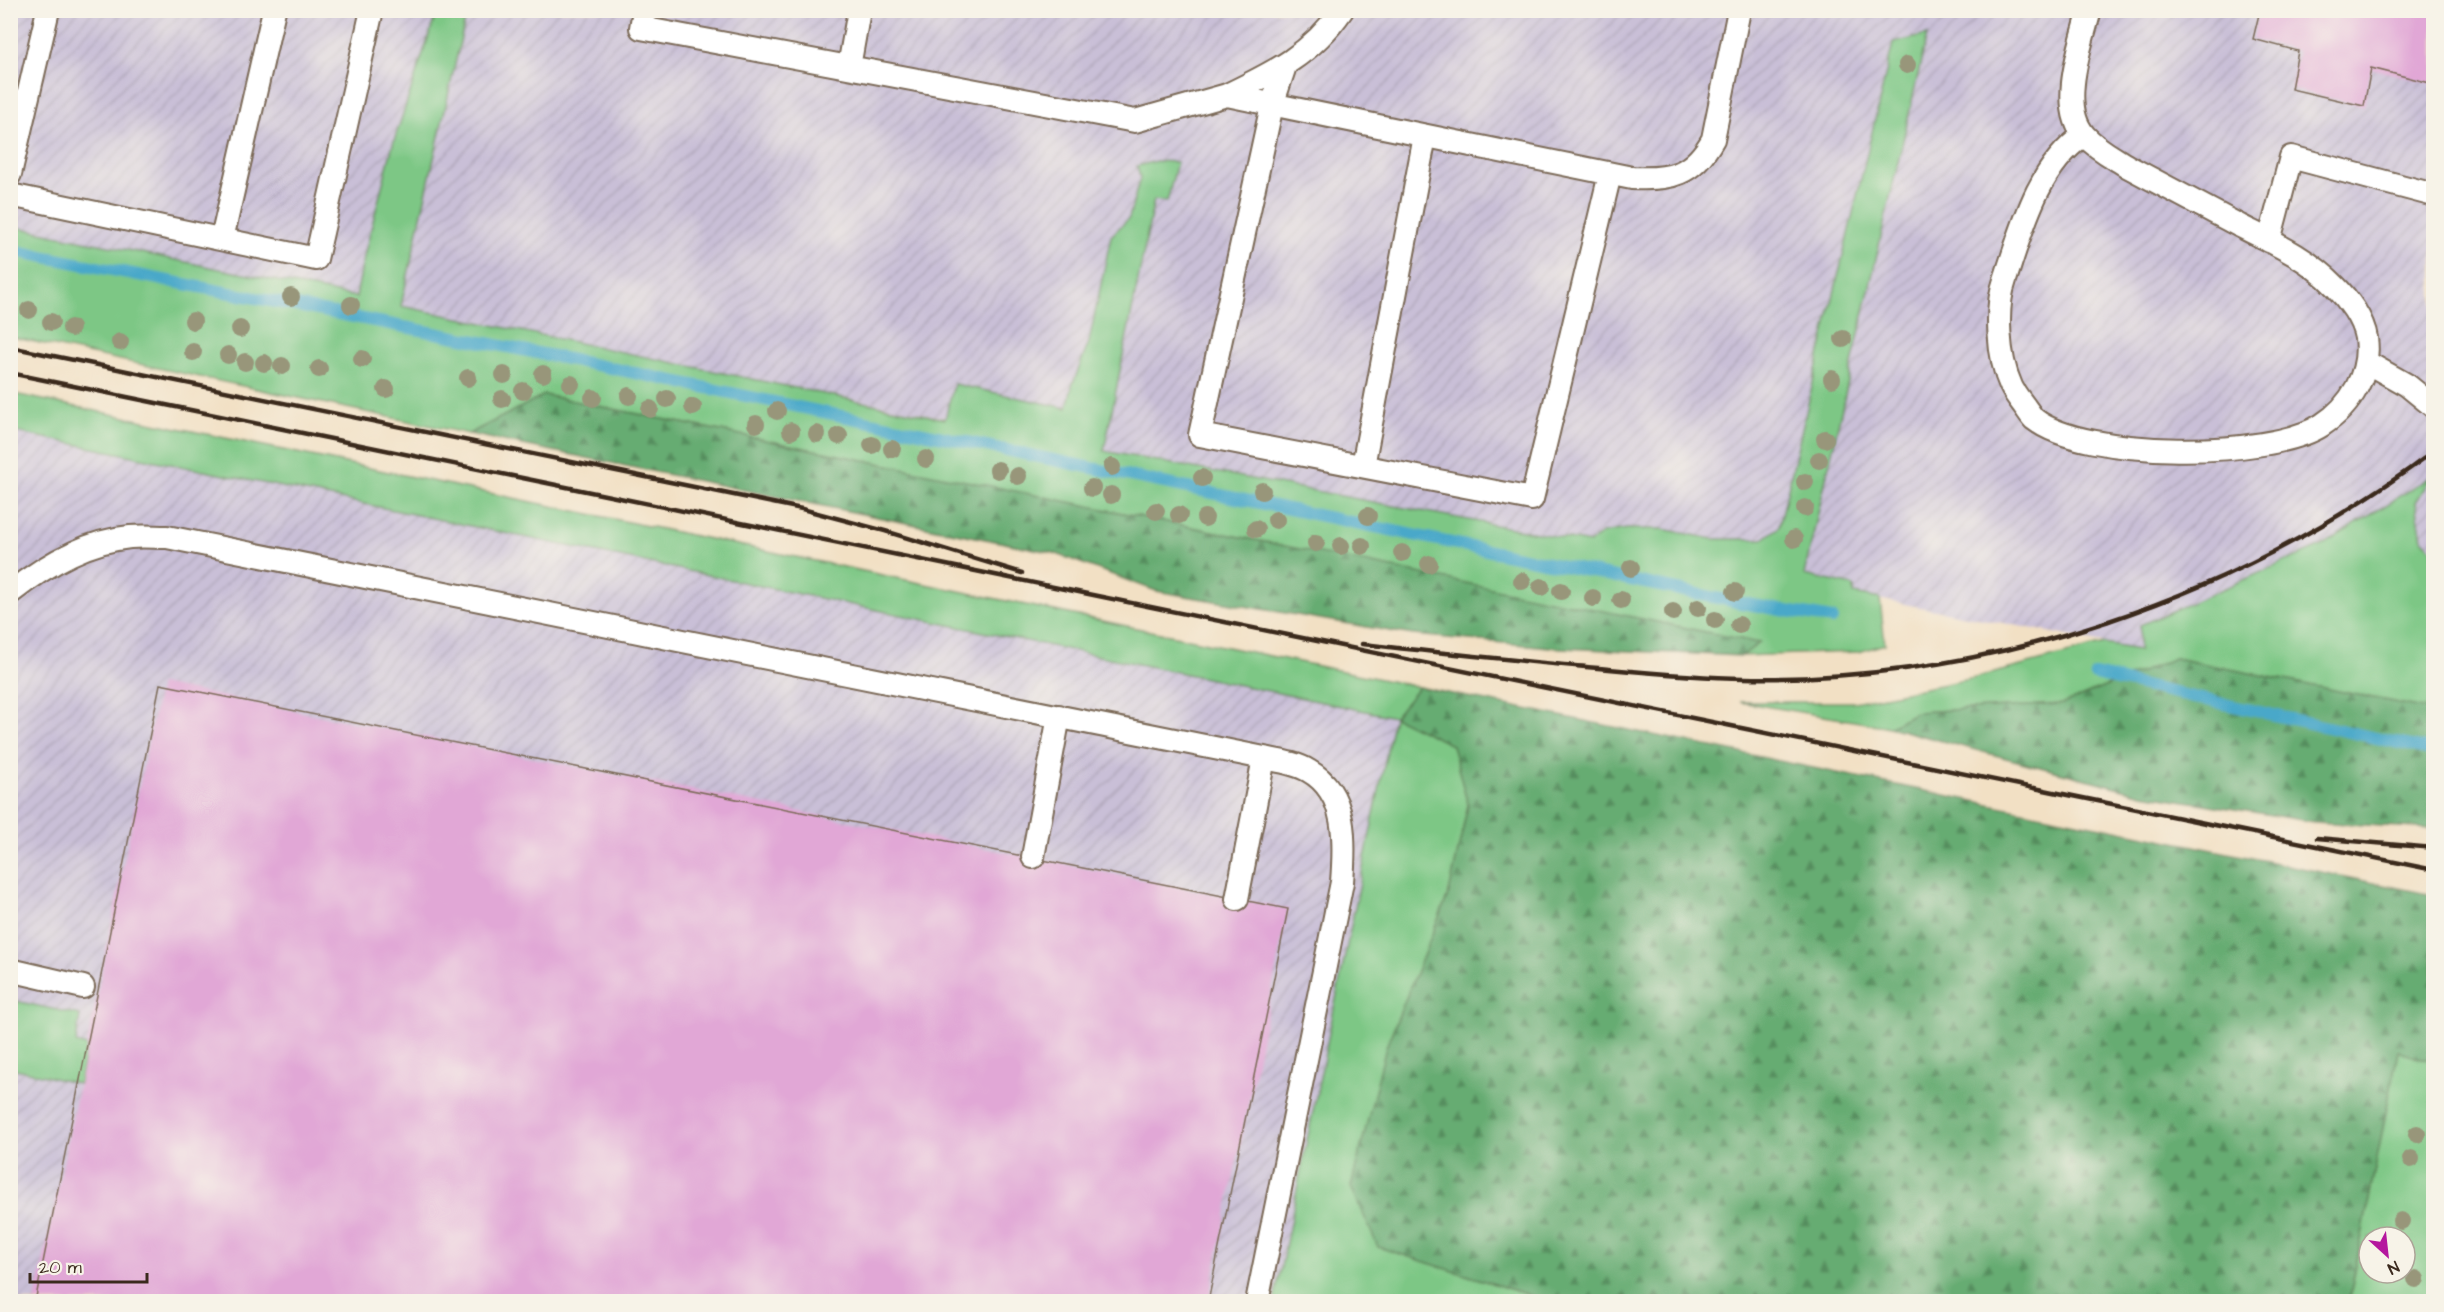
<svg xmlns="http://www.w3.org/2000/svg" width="2444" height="1312" viewBox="0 0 2444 1312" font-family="'Architects Daughter',sans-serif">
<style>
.industrial{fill:url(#industrial-furrows)}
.grass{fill:#7dc785;stroke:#5c7852;stroke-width:1.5;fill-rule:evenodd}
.forest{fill:url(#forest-firs);stroke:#506b48;stroke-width:1.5}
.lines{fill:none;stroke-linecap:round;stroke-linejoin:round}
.stream{stroke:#4aa8c9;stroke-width:12}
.building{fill:#e1a7d6}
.lane-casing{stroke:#7b6a58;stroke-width:26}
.lane{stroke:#fff;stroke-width:22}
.rail{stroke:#3b2a1e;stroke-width:4.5}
.tree{fill:#98967a}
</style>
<defs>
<pattern id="industrial-furrows" width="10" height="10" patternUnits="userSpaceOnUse" patternTransform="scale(1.5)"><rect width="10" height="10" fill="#c9bfd7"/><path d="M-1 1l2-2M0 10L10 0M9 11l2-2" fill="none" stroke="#aea4b8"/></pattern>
<pattern id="forest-firs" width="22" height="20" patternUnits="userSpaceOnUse" patternTransform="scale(1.5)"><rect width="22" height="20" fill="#66ac72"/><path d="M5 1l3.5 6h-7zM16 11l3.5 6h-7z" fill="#558c5d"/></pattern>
</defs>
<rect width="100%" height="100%" fill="#f7f3e8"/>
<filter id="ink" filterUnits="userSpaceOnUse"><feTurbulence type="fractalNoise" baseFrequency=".0167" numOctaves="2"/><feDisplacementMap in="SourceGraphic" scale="12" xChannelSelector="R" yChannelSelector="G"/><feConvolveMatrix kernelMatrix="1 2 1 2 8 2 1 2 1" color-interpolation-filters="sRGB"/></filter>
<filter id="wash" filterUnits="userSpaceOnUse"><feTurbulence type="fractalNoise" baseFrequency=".008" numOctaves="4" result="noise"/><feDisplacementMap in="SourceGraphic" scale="24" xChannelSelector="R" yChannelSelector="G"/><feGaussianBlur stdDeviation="1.35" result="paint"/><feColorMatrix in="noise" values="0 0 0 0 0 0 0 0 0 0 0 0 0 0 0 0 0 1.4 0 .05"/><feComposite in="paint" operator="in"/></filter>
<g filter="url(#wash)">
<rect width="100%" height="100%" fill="#f2e0c4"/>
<path class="industrial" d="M11,11H2433V710L2029,628L1066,443L11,226Z
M10,431L1394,717L1274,1301H11Z"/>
<path class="grass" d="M437,11H467L401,306L945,419L954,384L1067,408L1072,386L1089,342L1111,236L1129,218L1140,178L1137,166L1156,161L1177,162L1167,202L1154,200L1104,451L1590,543L1602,533L1627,529H1662L1713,539H1763L1779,527L1893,43L1927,35L1804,575L1854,586V594L1880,599L1885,644L1859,652L1742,656L1758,643L545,395L469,434L11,337V226L356,297L364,256L393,144Z
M10,393L1419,687L1395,717L1452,745L1468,805L1449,893L1386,1047L1378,1247L1548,1301H1274L1394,717L11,431Z
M2432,476L2416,502L2422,539L2433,550V710L2175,658L2063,704L1916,712L1889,727L1740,702H1854L1975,678L2104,644L2139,650L2140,625L2321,546Z
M11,1000L80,1015L76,1043L87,1046L79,1084L11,1068Z
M2398,1050L2433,1061V1301L2349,1302ZM2369,1237H2405V1273H2369Z"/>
<path class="forest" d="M544,395L1628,616L1759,643L1742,656L1561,648L1413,635L1156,591L1054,553L469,434Z
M2175,658L2433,710V829L2314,822L2142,794L1889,727L1916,712L2063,704Z
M1419,687L2433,895V1061L2398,1051L2349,1301H1548L1378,1247L1351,1187L1386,1047L1449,893L1468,805L1452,745L1394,717Z"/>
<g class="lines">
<path class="stream" d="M10,250L558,357L1736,602L1832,619
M2095,675L2434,751"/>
</g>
<g id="blocks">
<path class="building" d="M2260,10H2434V84L2371,68L2364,106L2291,89L2298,51L2253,39Z
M160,684L1288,909L1208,1302H35Z"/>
</g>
</g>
<g filter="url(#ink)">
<use href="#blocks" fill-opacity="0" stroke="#7b6a58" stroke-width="1.5"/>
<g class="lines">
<defs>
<path id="lane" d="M644,10L641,28L1135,121L1227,95L1632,178C1671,180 1693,175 1713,139L1739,10
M1285,66L1272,105L1200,435L1532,499L1610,174
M849,67L859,10
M1227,95C1273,73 1312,54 1342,10
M2084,135C2037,167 2022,229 2005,280C1995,308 1998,358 2011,386C2014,393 2020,400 2025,407C2028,411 2031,416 2034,419C2084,459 2270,459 2322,425C2351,406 2371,373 2366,338C2363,319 2348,299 2335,286C2308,258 2274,243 2240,226C2202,206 2165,186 2127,166C2113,157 2097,149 2085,136C2058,107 2081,44 2090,10
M10,174L48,10
M10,195L316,259L372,10
M222,239L274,10
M2269,241L2291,157L2434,195
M2366,362L2407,385L2434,407
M1363,466L1425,136
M10,593C44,566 87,541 130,537C143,536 155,537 167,537L1264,758C1279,761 1296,763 1309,771C1348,793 1345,844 1342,882L1257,1302
M1033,857L1059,716
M1237,899L1264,758
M10,970L83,987"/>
</defs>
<use href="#lane" class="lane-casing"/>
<use href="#lane" class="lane"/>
<path class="rail" d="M10,347L802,509L885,531L1022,573
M10,373L2434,870
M1362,644C1430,652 1497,658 1564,665C1624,670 1684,677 1744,678C1989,683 2238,598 2434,451
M2317,838L2434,848"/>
</g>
<g class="tree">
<circle cx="1907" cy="65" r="9"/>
<circle cx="291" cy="297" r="9"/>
<circle cx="351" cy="305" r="9"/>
<circle cx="29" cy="310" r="9"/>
<circle cx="193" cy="321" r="9"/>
<circle cx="51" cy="322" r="9"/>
<circle cx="71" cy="328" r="9"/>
<circle cx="240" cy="329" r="9"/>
<circle cx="1843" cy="339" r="9"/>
<circle cx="120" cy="342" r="9"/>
<circle cx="193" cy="352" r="9"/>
<circle cx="228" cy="355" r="9"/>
<circle cx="362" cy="359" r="9"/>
<circle cx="245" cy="362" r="9"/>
<circle cx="264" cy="363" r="9"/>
<circle cx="282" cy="366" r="9"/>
<circle cx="319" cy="369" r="9"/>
<circle cx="543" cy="374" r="9"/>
<circle cx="504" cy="375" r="9"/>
<circle cx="468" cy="378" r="9"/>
<circle cx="1832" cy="379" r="9"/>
<circle cx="571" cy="384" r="9"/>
<circle cx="386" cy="389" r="9"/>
<circle cx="523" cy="391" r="9"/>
<circle cx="629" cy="396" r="9"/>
<circle cx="593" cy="398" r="9"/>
<circle cx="502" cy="399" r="9"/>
<circle cx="667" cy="399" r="9"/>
<circle cx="693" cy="407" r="9"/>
<circle cx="650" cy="409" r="9"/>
<circle cx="777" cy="411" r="9"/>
<circle cx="756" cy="424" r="9"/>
<circle cx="791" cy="431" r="9"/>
<circle cx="817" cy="434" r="9"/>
<circle cx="839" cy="436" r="9"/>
<circle cx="1825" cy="439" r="9"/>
<circle cx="872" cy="445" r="9"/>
<circle cx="892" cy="449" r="9"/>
<circle cx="926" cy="459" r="9"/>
<circle cx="1819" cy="460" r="9"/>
<circle cx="1112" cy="467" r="9"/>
<circle cx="998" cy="470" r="9"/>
<circle cx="1018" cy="476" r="9"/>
<circle cx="1202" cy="478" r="9"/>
<circle cx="1805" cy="482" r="9"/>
<circle cx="1092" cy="488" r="9"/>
<circle cx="1262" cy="491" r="9"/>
<circle cx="1111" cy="495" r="9"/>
<circle cx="1805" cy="508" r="9"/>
<circle cx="1156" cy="511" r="9"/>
<circle cx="1179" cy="515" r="9"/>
<circle cx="1368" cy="516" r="9"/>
<circle cx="1205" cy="518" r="9"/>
<circle cx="1276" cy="520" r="9"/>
<circle cx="1256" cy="529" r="9"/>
<circle cx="1794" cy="539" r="9"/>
<circle cx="1316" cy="543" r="9"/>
<circle cx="1341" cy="546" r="9"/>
<circle cx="1362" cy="546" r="9"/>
<circle cx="1402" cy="553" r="9"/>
<circle cx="1429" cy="564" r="9"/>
<circle cx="1631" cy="568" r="9"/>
<circle cx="1522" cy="581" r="9"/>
<circle cx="1541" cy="587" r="9"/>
<circle cx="1561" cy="591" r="9"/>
<circle cx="1735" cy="592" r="9"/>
<circle cx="1593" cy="598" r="9"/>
<circle cx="1621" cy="600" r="9"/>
<circle cx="1698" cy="608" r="9"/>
<circle cx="1673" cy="612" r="9"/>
<circle cx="1715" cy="620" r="9"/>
<circle cx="1739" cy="625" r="9"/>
<circle cx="2417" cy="1134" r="9"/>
<circle cx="2411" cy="1159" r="9"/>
<circle cx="2401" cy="1221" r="9"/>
<circle cx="2416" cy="1279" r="9"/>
</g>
</g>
<rect width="2444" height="1312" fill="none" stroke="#f7f3e8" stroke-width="36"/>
<g transform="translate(2387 1255) rotate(153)"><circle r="28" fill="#f7f3e8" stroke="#aca397" stroke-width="1.5"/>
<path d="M0-4.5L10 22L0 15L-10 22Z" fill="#b5179e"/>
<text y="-9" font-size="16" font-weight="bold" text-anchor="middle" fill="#3b2a1e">N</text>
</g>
<path d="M30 1273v9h117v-9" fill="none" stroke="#3b2a1e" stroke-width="3"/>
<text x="39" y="1273" font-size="18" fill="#3b2a1e" stroke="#f7f3e8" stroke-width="4.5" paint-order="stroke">20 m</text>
</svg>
